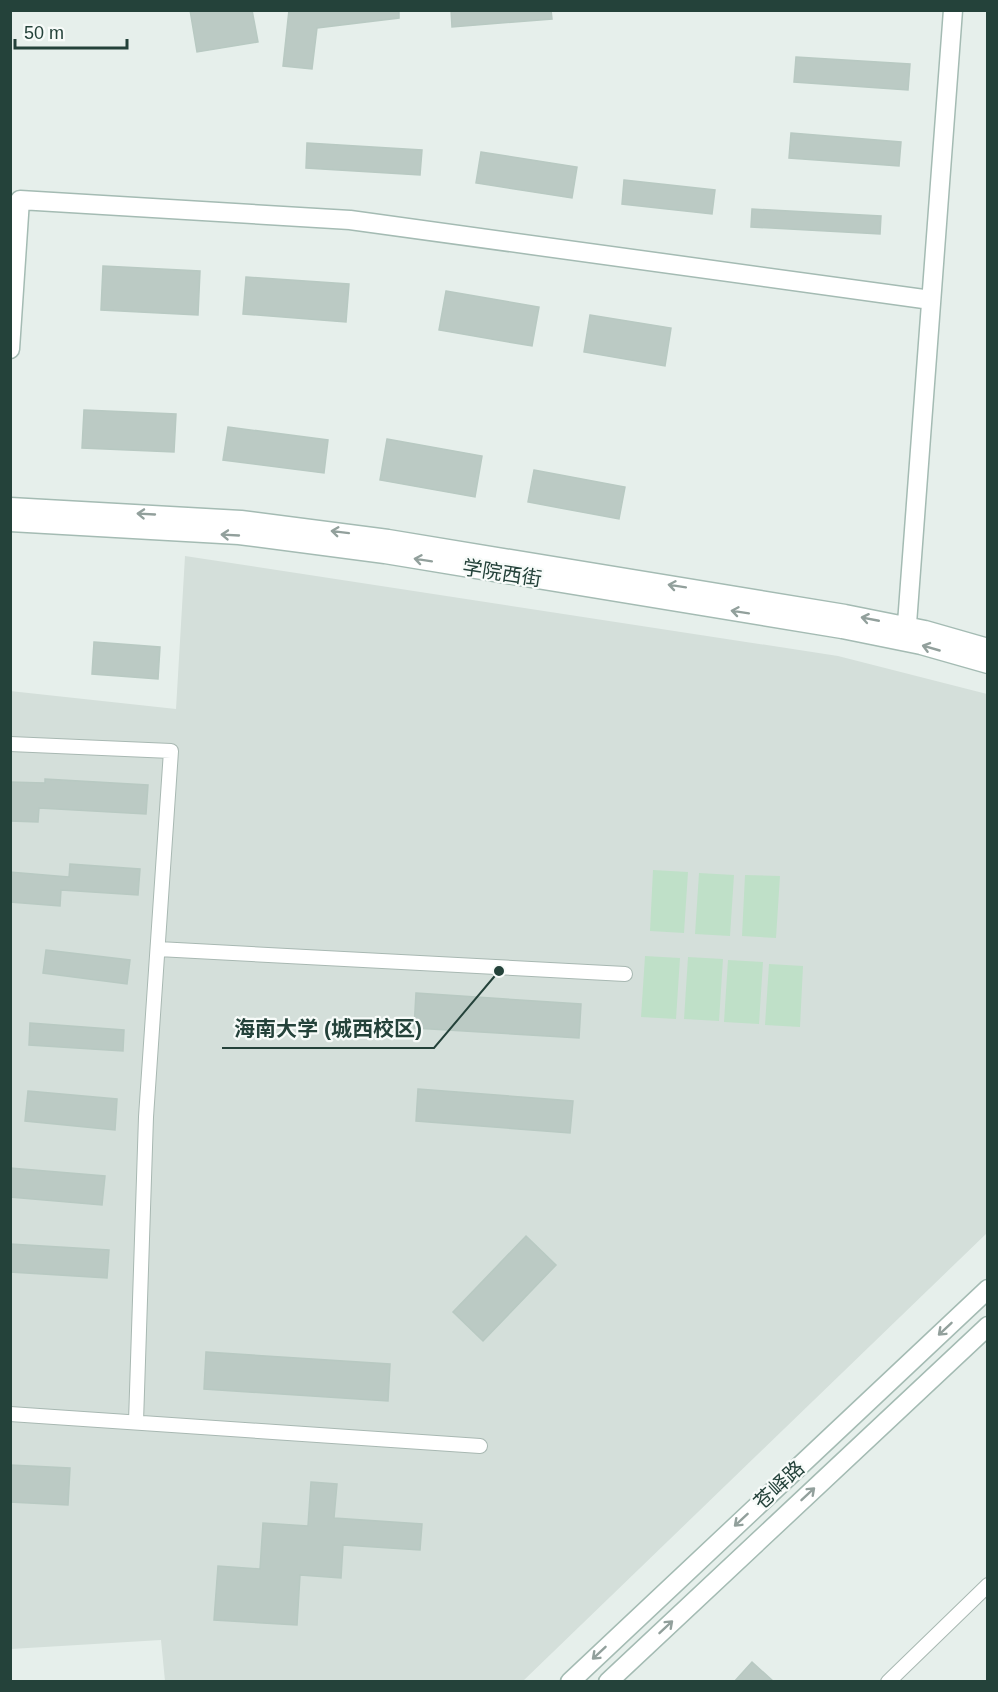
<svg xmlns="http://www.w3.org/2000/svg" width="998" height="1692" viewBox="0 0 998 1692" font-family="Helvetica,'Noto Sans SC',sans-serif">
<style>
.built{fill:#d4dfda}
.green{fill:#bfe0c8}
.building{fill:#bbcac4;stroke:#b8c9c2;stroke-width:1.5}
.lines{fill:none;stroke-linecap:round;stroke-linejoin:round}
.street-casing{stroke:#a8b8b2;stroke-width:16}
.secondary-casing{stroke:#a4bbb3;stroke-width:21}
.street{stroke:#fff;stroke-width:14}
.secondary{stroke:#fff;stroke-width:18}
.oneway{stroke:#92a09c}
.labels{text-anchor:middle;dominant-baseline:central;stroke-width:4.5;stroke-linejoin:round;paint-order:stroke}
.street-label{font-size:20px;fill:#24423a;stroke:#f7fbf9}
.leader{fill:none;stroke:#24423a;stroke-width:2}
.callout-dot{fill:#24423a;stroke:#f7fbf9;stroke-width:2}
.callout-label{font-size:21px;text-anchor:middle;font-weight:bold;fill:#24423a;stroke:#f7fbf9;stroke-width:4.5;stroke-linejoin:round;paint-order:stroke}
</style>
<rect width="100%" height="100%" fill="#e6efeb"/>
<path class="built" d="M185,556L838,656L987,694V1233L523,1681H165L161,1640L11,1649L10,691L176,709Z"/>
<path class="green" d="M653,870L688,872L684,933L650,931Z
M699,873L734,875L730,936L695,934Z
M745,875L780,876L776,938L742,936Z
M645,956L680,958L676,1019L641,1017Z
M688,957L723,959L719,1021L684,1019Z
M728,960L763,962L759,1024L724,1022Z
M769,964L803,966L800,1027L765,1025Z"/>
<path class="building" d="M190,10H252L258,42L197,52Z
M289,10H399V18L317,28L312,69L283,66Z
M451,10H551L552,19L452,27Z
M796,57L910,64L908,90L794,82Z
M791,133L901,142L899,166L789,158Z
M307,143L422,150L420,175L306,168Z
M481,152L577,167L572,198L476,183Z
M624,180L715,190L712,214L622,204Z
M752,209L881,216L880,234L751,227Z
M103,266L200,271L198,315L101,310Z
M246,277L349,284L346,322L243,314Z
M446,291L539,307L532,346L439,330Z
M590,315L671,328L665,366L584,352Z
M84,410L176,414L174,452L82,448Z
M228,427L328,440L324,473L223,460Z
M387,439L482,456L475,497L380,480Z
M534,470L625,487L619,519L528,502Z
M94,642L160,647L158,679L92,674Z
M45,779L148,785L146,814L39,808L38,822L10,821V782L45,783Z
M70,864L140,869L138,895L61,890L60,906L10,902V872L69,877Z
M46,950L130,960L127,984L43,973Z
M416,993L581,1004L579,1038L414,1028Z
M30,1023L124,1030L123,1051L29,1045Z
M418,1089L573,1101L570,1133L416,1121Z
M28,1091L117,1099L115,1130L25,1121Z
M10,1168L105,1176L102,1205L10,1197Z
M526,1236L556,1265L483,1341L453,1312Z
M10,1244L109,1250L107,1278L10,1272Z
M206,1352L390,1364L388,1401L204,1389Z
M10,1465L70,1468L68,1505L10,1502Z
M311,1482L337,1484L334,1518L422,1524L420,1550L343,1545L341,1578L300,1575L297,1625L214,1620L218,1566L260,1569L263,1523L308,1526Z
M752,1662L774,1682H734Z"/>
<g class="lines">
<defs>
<path id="street" d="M10,744L171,751L146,1117L136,1422
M158,949L625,974
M10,1414L480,1446
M888,1682L988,1585"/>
<path id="secondary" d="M10,349L20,200L350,220L931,300
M10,507L241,520L388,539L845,614L925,630L988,648
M10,522L239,535L385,554L842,629L921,645L988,664
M906,637L953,10
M570,1682L988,1289
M608,1682L988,1326"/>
</defs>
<use href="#street" class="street-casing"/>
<use href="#secondary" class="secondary-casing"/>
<use href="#street" class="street"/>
<use href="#secondary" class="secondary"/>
</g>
<defs><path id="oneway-shaft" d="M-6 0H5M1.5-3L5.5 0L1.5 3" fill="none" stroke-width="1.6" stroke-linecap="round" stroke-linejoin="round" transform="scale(1.5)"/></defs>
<g class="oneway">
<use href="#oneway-shaft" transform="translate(146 514) rotate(-177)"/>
<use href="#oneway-shaft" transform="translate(340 532) rotate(-173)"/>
<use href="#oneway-shaft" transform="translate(230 535) rotate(-177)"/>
<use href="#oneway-shaft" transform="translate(423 560) rotate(-171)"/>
<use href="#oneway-shaft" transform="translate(677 586) rotate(-171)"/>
<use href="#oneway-shaft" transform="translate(740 612) rotate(-171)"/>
<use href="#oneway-shaft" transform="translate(870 619) rotate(-169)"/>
<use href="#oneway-shaft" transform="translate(931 648) rotate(-164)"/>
<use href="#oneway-shaft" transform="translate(945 1329) rotate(137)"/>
<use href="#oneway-shaft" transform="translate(808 1494) rotate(-43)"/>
<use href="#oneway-shaft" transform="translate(741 1520) rotate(137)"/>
<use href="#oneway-shaft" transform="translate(666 1627) rotate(-43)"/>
<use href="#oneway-shaft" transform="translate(599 1653) rotate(137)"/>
</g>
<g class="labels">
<g class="street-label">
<text transform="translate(502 573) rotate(9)">学院西街</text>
<text transform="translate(779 1485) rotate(-43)">苍峄路</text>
</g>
</g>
<path class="leader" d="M499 971L434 1048H222"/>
<circle class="callout-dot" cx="499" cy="971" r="6"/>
<g class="callout-label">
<text x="328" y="1036">海南大学 (城西校区)</text>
</g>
<rect width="998" height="1692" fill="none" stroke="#24423a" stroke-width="24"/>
<path d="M15 39v9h112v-9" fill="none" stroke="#24423a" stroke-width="3"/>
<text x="24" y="39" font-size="18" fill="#24423a" stroke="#f7fbf9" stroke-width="4.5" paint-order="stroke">50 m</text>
</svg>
